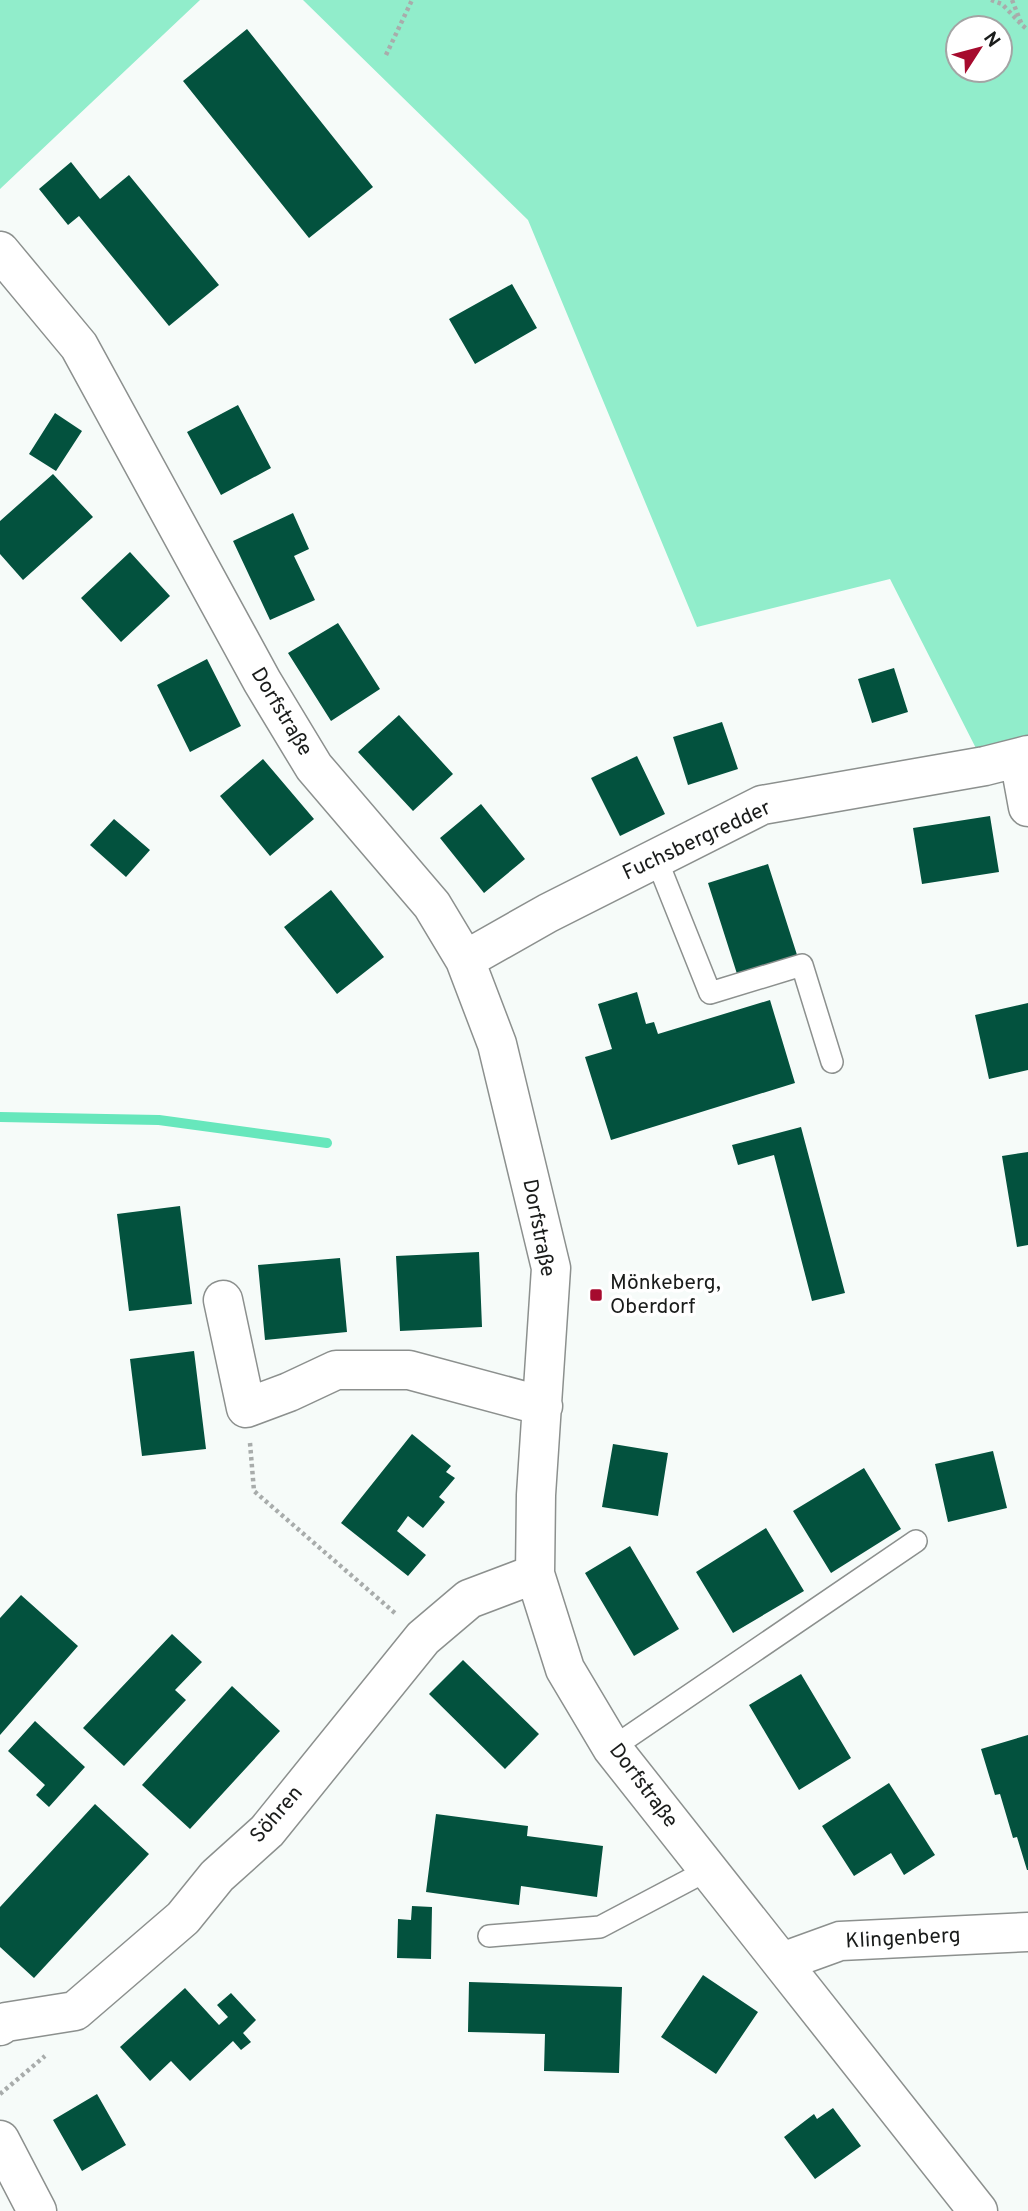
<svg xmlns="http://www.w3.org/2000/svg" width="1028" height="2211" viewBox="0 0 1028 2211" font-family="Overpass,sans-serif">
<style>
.grass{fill:#91edcb;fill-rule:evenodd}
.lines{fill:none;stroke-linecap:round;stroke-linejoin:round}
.stream{stroke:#67e7bc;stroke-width:10}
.building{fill:#03523e}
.service-casing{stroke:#8c908e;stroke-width:24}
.minor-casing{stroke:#8c908e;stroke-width:41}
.path{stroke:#a8acab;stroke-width:4.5;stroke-dasharray:3.5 3.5;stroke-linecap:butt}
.service{stroke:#fff;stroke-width:21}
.minor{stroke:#fff;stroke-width:38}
.poi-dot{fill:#a60b2e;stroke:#fff;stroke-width:2.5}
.labels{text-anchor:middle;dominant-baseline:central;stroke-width:7;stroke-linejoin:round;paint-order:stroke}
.street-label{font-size:21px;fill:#1a1c1b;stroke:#fff}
.poi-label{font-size:21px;fill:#1a1c1b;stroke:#fff;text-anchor:start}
</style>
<rect width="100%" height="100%" fill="#f6fbf9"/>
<path class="grass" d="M0,0H200L0,189Z
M303,0H1028V755L985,766L890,579L697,627L528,220ZM958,28H1000V70H958Z"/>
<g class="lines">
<path class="stream" d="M0,1117L159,1120L327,1143"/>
</g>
<path class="building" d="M247,29L373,187L309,238L183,81Z
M71,162L100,199L129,175L219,285L169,326L79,216L68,225L39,189Z
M512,284L537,328L475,364L449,319Z
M238,405L271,468L221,495L187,432Z
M55,413L82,431L56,471L29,454Z
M53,474L93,517L23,580L0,554V521Z
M293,513L309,549L294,556L315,600L270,620L233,541Z
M130,552L170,596L121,642L81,598Z
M338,623L380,689L331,721L288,653Z
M207,659L241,726L190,752L157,685Z
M894,668L908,712L872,723L858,679Z
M399,715L453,774L413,811L358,752Z
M722,722L738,769L688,785L673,737Z
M637,756L665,814L620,836L591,778Z
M263,759L314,819L270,856L220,796Z
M481,804L525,859L484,893L440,838Z
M990,816L999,872L922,884L913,828Z
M114,819L150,850L126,877L90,845Z
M768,864L798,958L738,977L708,883Z
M331,890L384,957L337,994L284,927Z
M637,992L646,1024L654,1022L658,1034L770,1000L795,1083L611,1140L585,1057L612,1049L598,1004Z
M1028,1003V1070L989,1079L975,1015Z
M801,1127L845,1293L812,1301L774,1155L738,1165L732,1145Z
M1028,1152V1245L1017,1247L1002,1156Z
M180,1206L192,1304L129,1311L117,1214Z
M479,1252L482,1327L400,1331L396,1256Z
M340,1258L347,1332L265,1340L258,1265Z
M194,1351L206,1449L142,1456L130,1359Z
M412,1434L451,1466L446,1472L455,1478L439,1497L445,1502L423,1528L408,1516L397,1531L426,1555L408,1576L341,1523Z
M613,1444L668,1453L658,1516L602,1507Z
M993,1451L1007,1508L948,1522L935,1464Z
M864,1468L901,1529L831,1573L793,1511Z
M766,1528L804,1591L733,1633L696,1572Z
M630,1546L679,1629L634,1656L585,1573Z
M21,1595L78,1646L0,1735V1618Z
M172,1634L202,1662L175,1690L186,1700L124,1766L83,1728Z
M463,1660L539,1734L505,1769L429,1694Z
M801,1674L851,1758L799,1790L749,1705Z
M232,1686L280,1731L190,1829L142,1785Z
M35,1721L85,1767L49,1807L36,1795L45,1785L8,1751Z
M1028,1735V1870H1027L1017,1837L1013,1838L1000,1794L995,1795L981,1749Z
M889,1783L935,1855L904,1875L891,1853L854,1876L822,1826Z
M95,1804L149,1854L34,1978L0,1947V1907Z
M436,1814L528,1826L527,1836L603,1846L597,1897L521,1886L519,1905L426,1892Z
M412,1906L432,1907L431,1959L397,1958L398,1919L411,1920Z
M703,1975L758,2012L716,2074L661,2037Z
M469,1982L622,1987L619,2073L544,2071L545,2034L468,2032Z
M185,1988L219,2025L228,2017L217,2005L231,1993L256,2020L243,2033L251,2042L241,2050L233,2041L190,2081L171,2061L150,2081L120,2047Z
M97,2094L126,2145L82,2171L53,2120Z
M833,2108L861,2146L815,2179L784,2137L814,2114L817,2119Z"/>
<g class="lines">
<defs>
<path id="service" d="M656,858L710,993L802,965L832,1062
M612,1748L916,1541
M489,1936L600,1927L708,1870"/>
<path id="minor" d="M0,251L79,346L262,681L314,767L432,905L465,960L497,1044L551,1268L536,1495L535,1574L565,1669L612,1748L978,2211
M1019,758L1028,807
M465,960L548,913L762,805L985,766L1028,755
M223,1300L246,1408L289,1392L336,1370H409L543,1406
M782,1962L840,1941L1028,1932
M0,2026L6,2022L75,2011L183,1918L217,1876L267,1831L423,1638L469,1599L535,1574
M0,2140L37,2211"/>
</defs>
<use href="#service" class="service-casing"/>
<use href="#minor" class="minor-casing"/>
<path class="path" d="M991,0L1002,4L1022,25
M1012,0L1022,25L1028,30
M386,55L412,0
M250,1443L254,1491L396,1614
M0,2094L45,2056"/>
<use href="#service" class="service"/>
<use href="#minor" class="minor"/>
</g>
<rect class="poi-dot" x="589" y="1288" width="14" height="14" rx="3.5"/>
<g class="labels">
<g class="street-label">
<text transform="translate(281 712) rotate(59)">Dorfstraße</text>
<text transform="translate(697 841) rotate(-25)">Fuchsbergredder</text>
<text transform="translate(538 1228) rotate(79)">Dorfstraße</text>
<text transform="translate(643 1786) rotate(53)">Dorfstraße</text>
<text transform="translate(277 1815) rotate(-49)">Söhren</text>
<text transform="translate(903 1939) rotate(-3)">Klingenberg</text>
</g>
<g class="poi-label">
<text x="610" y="1283">Mönkeberg,<tspan x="610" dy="24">Oberdorf</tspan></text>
</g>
</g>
<g transform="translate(979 49) rotate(54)"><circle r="33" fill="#ffffff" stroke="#a3a4a4" stroke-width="2"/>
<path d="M0-5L12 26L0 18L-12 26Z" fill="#a60b2e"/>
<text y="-10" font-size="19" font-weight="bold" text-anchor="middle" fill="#1a1c1b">N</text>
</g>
</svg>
